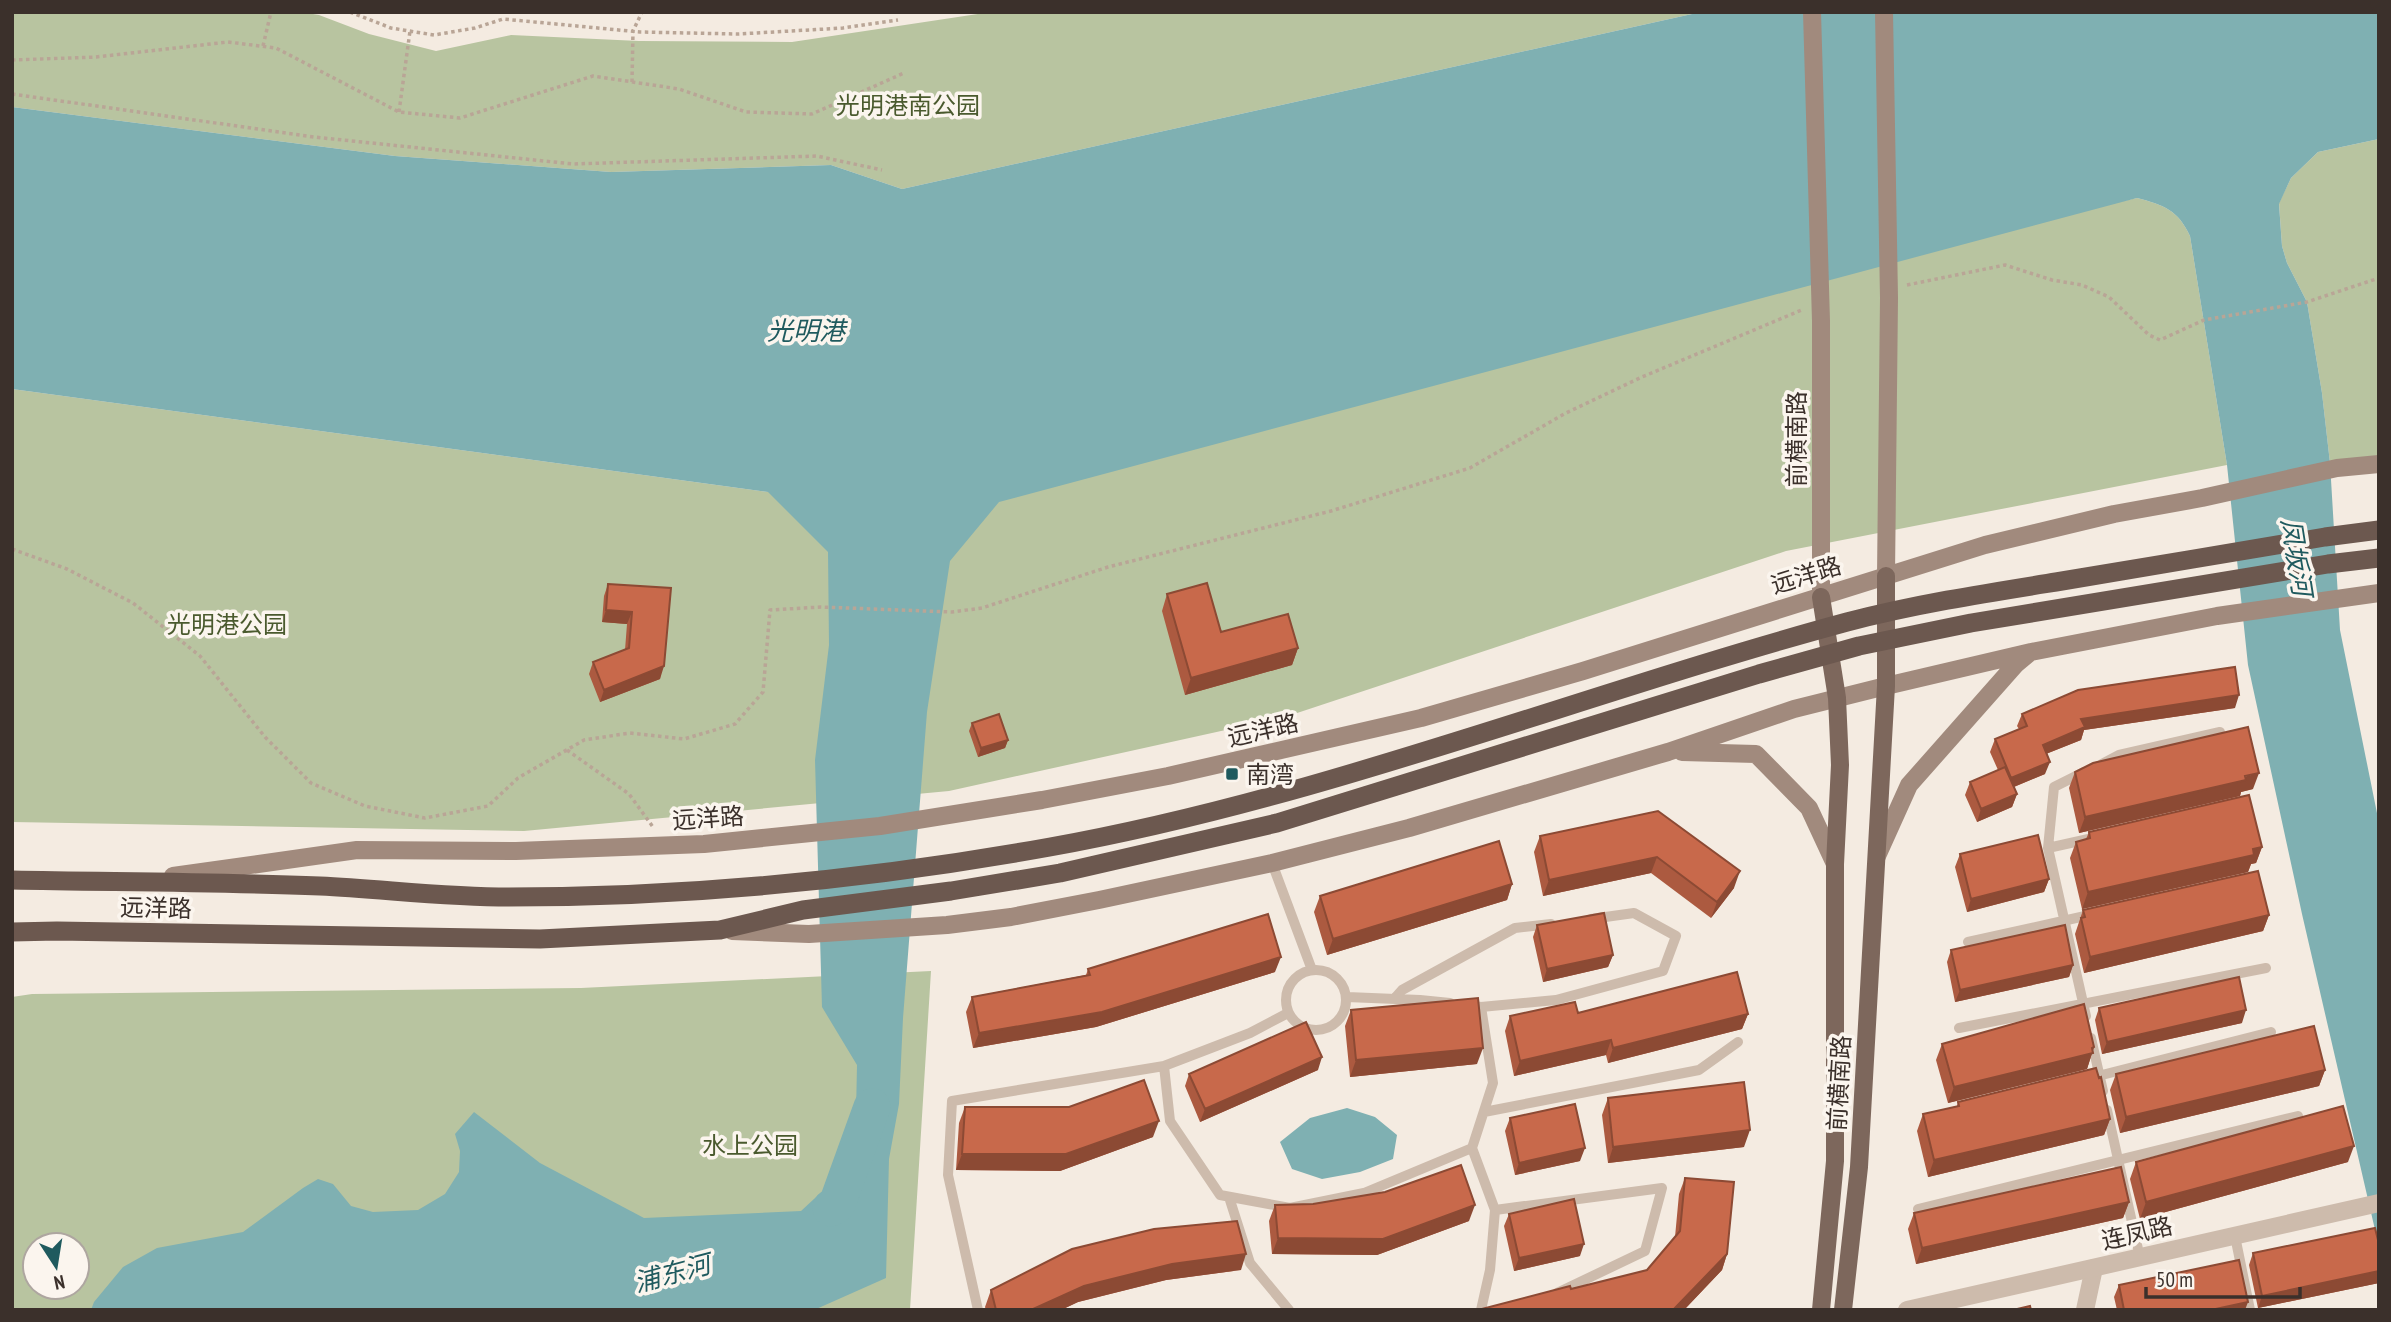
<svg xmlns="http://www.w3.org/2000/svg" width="2391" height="1322" viewBox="0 0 2391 1322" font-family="'PT Sans Narrow','Noto Sans SC',sans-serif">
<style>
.green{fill:#b8c4a0;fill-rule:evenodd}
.water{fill:#7fb0b2}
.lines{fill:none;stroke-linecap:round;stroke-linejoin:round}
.river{stroke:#7fb0b2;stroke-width:37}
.path{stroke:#b9a596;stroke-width:3.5;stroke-dasharray:3.5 3.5;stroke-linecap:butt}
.service{stroke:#cdbbac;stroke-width:10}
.minor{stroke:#cdbbac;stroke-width:18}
.tertiary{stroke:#cdbbac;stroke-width:18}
.secondary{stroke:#a18a7d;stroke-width:18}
.primary{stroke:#7d675c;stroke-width:18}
.trunk{stroke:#6c584f;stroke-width:19}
.wall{fill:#ac5a40}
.shaded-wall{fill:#8c4a34}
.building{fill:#c8694b;stroke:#8c4a34;stroke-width:2}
.poi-dot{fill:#1f5a5e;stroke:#fbf5ee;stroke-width:2.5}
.labels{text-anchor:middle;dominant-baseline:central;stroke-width:7;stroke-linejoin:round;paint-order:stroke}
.park-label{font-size:24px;fill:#4a5a2e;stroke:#fbf5ee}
.street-label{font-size:24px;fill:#3b302b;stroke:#fbf5ee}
.poi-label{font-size:24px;fill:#3b302b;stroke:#fbf5ee;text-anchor:start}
.water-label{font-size:26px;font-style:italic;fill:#1f5a5e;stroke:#fbf5ee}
</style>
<rect width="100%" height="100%" fill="#f4ebe1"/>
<path class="green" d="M12,12H301L319,15L369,34L436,51L511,35L639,41L792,42L991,12H1701L902,189L831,165L611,172L395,156L12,107Z
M2379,139V461L2330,463L2322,393L2307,302L2287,263L2282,246L2279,203L2291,178L2318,152Z
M2137,198C2164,205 2178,210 2190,236L2227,465L1786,551L1285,717L949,791L524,831L12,822V389L768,492Z
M931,971L910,1310H12V997L32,994L581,988ZM35,1245H77V1287H35Z"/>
<path class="water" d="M1701,12H2379V139L2318,152L2291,178L2279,204L2282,246L2287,263L2307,302L2322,393L2330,463L2340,630L2379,823V1247L2302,914L2248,665L2227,465L2190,236C2178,210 2164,205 2137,198L999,502L950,561L927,712L903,1018L899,1104L889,1159L886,1278L814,1310H91L94,1302L123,1267L157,1248L243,1232L303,1188L318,1179L333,1184L351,1206L373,1212L418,1210L445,1194L459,1172L460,1151L455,1134L474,1112L540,1163L644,1218L801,1211L855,1161L857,1065L822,1007L815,760L829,645L828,552L768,492L12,389V107L395,156L611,172L831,165L902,189Z
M1347,1108L1375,1117L1397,1135L1393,1159L1360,1172L1322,1179L1292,1169L1280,1142L1310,1118Z"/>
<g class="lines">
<path class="river" d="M831,1208L837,1204L872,1107"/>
<path class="path" d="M350,12L391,28L434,35L475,28L503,19L640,32L738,34L843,28L898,20
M263,46L271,12
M12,60L96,57L228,42L276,48L399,112L460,118L593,76L679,89L746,112L812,114L904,73
M632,82L633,31L642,12
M12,94L314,137L573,164L817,156L882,170
M399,112L410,31
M1907,285L2005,265L2052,280L2082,285L2109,297L2149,335L2160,340L2204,320L2307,302L2379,278
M12,549L67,569L133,603L200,656L265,737L311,783L365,806L425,818L488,806L518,778L584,740L630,733L684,739L735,724L763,692L770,610L821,607L952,612L982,608L1108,567L1331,511L1470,468L1564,414L1642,377L1804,309
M567,750L629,794L653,827"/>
<path class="service" d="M2102,764L2119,755L2220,732
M2048,848L2054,787L2084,772
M1272,863L1312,970
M1968,942L2094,914
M1286 1000a30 30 0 1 1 60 0a30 30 0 1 1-60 0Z
M1347,997L1420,1000L1450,1003
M1394,999L1402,990L1515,928L1551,924
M1481,1007L1556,1000L1663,971L1676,936L1634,913L1591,919
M1288,1013L1250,1033L1164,1066L1170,1121L1220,1195L1290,1208L1364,1193L1472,1148L1493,1083L1481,1007L1466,1005
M2086,1016L2048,848L2093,838
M1959,1028L2266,968
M2091,1038L2103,1091
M2094,1077L2271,1032
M2107,1110L2140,1258
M1484,1112L1699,1070L1738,1042
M1472,1148L1495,1210L1662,1188L1645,1251L1557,1293
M1229,1197L1250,1263L1289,1310
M1918,1209L2298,1116
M2235,1236L2250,1310
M978,1310L948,1175L952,1101L1164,1066
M1481,1310L1490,1270L1495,1210"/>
<path class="minor" d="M2085,1310L2094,1268"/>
<path class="tertiary" d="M1907,1310L2379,1203"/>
<path class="secondary" d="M1812,12L1821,321V597
M1884,12L1889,298L1886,576
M1682,752L1756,754L1809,808L1835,864
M1877,856L1909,785L2016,664L2028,654
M173,876L357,850L516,851L704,844L880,826L1042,800L1168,776L1421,718L1583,671L1985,545L2114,514L2202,498L2337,468L2379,464
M732,931L809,934L947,925L1011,917L1099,900L1272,863L1409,828L1668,752L1794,709L1886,686L2031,652L2217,616L2379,593"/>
<path class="primary" d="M1821,1310L1835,1161V864L1840,765L1837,698L1821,597
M1843,1310L1859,1167L1886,686V576"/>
<path class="trunk" d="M12,880C115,882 217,882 320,886C383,889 445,897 509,897C690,897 873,879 1050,847C1323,798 1581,694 1847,622C1916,604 1987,593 2056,582C2146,567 2235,552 2325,537L2379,530
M12,932L57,931L540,939L720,930L803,910L951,891L1060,873L1277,823L1759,674L1859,646L1971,623L2328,564L2379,558"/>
</g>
<path class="wall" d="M608,584L671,588L660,679L600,702L589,674L593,662L625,650L627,624L602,622L604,596Z
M1167,594L1221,632L1298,648L1292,665L1185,695L1162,611Z
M2235,708L2084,730L2081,740L2046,754L2045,774L2014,787L2017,794L2012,807L1977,822L1965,795L1970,782L1998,770L1990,752L1995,739L2019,729L2017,726L2022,714Z
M972,723L1008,740L1005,748L978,757L969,731Z
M2075,772L2253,789L2241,792L2240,796L2079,833L2069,788Z
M1658,811L1734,888L1711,918L1651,873L1543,896L1534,852L1540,836Z
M2089,832L2262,847L2256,863L2251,864L2248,872L2082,909L2070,858L2076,842L2086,839Z
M1960,854L2049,879L2044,892L1967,912L1955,867Z
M1512,884L1507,900L1327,955L1314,912L1320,896Z
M2083,910L2269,915L2263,931L2084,973L2075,934Z
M1537,925L1613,955L1608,967L1543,982L1533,937Z
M1951,950L2073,965L2069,977L1955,1002L1947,962Z
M1088,969L1275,972L1096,1027L973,1048L966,1012L972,997L1086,975Z
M2099,1008L2242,1023L2102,1054L2095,1020Z
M1351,1010L1477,1064L1350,1077L1345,1026Z
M1578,1013L1748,1014L1742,1029L1608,1063L1606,1055L1514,1076L1505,1031L1510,1016Z
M1942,1044L2094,1047L2087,1069L1948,1103L1936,1060Z
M1318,1070L1200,1122L1185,1086L1189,1074Z
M2325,1070L2319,1086L2120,1133L2110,1090L2116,1074Z
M1608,1098L1744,1147L1608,1163L1602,1115Z
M1958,1102L2110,1119L2104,1135L1928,1177L1917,1131L1923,1114L1957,1106Z
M965,1107L1153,1137L1060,1171L956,1170L959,1123Z
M1510,1118L1580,1161L1515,1175L1505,1131Z
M2136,1162H2348L2140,1219L2130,1179Z
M1685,1178L1727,1254L1722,1270L1684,1310H1478L1571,1289L1647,1270L1675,1237L1679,1194Z
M2129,1202L2123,1218L1916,1264L1908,1229L1914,1213Z
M1275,1205L1469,1221L1377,1255L1272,1254L1269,1221Z
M1509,1214L1580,1256L1514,1271L1504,1226Z
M2379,1244V1283L2258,1308L2249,1265L2253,1253Z
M1241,1270L1166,1280L1078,1302L1061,1310H986L985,1307L991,1290Z
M2119,1285L2245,1310H2117L2114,1297Z"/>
<path class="shaded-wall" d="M606,610L632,612L627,624L602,622Z
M1298,648L1292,665L1185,695L1191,678Z
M664,666L660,679L600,702L604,690Z
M2239,695L2235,708L2084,730L2081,740L2038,757L2043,745L2081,719Z
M1008,740L1005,748L978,757L981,748Z
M2050,762L2045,774L2006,790L2011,778Z
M2259,773L2253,789L2241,792L2240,796L2079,833L2085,817Z
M2017,794L2012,807L1977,822L1981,809Z
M2262,847L2256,863L2251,864L2248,872L2082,909L2088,892Z
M1657,857L1651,873L1543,896L1549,880Z
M1740,871L1734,888L1711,918L1717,902Z
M2049,879L2044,892L1967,912L1971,899Z
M1512,884L1507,900L1327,955L1333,939Z
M2269,915L2263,931L2084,973L2090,957Z
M1613,955L1608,967L1543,982L1547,969Z
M1281,957L1275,972L1096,1027L973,1048L979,1033Z
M2073,965L2069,977L1955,1002L1960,990Z
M2246,1010L2242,1023L2102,1054L2107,1042Z
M1748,1014L1742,1029L1608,1063L1613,1048Z
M1611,1040L1606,1055L1514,1076L1520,1061Z
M2094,1047L2087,1069L1948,1103L1954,1087Z
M1483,1048L1477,1064L1350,1077L1356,1060Z
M1322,1057L1318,1070L1200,1122L1205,1109Z
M2325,1070L2319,1086L2120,1133L2126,1117Z
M2110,1119L2104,1135L1928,1177L1934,1160Z
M1159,1121L1153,1137L1060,1171L956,1170L962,1154Z
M1750,1130L1744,1147L1608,1163L1613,1147Z
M2354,1146L2348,1162L2140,1219L2146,1202Z
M1585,1148L1580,1161L1515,1175L1519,1163Z
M2129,1202L2123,1218L1916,1264L1922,1248Z
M1475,1205L1469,1221L1377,1255L1272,1254L1278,1238Z
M1584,1244L1580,1256L1514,1271L1519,1258Z
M1246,1254L1241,1270L1166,1280L1078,1302L1061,1310H1031L1084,1286L1172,1264Z
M1727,1254L1722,1270L1684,1310H1673Z
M2379,1271V1283L2258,1308L2262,1296Z
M2248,1302L2245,1310H2211Z"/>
<path class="building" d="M1207,583L1221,632L1288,614L1298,648L1191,678L1167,594Z
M608,584L671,588L664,666L604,690L593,662L629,648L632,612L606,610Z
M2235,667L2239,695L2081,719L2085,727L2043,745L2050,762L2011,778L1995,739L2027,726L2022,714L2078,690Z
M999,714L1008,740L981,748L972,723Z
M2248,727L2259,773L2245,776L2246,780L2085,817L2075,772L2093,763Z
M2005,767L2017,794L1981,809L1970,782Z
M2249,795L2262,847L2253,849L2254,855L2088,892L2076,842L2090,838L2089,832Z
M1658,811L1740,871L1717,902L1657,857L1549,880L1540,836Z
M2038,835L2049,879L1971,899L1960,854Z
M1499,841L1512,884L1333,939L1320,896Z
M2258,871L2269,915L2090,957L2081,918L2085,917L2083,910Z
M1604,913L1613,955L1547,969L1537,925Z
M1268,914L1281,957L1102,1012L979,1033L972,997L1090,975L1088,969Z
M2065,925L2073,965L1960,990L1951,950Z
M1737,972L1748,1014L1613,1048L1611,1040L1520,1061L1510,1016L1575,1002L1578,1013Z
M2239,977L2246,1010L2107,1042L2099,1008Z
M1478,998L1483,1048L1356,1060L1351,1010Z
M2084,1004L2094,1047L2092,1048L2093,1053L1954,1087L1942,1044Z
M1306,1022L1322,1057L1205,1109L1189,1074Z
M2314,1026L2325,1070L2126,1117L2116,1074Z
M2096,1068L2099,1078L2101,1077L2110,1119L1934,1160L1923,1114L1959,1106L1958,1102Z
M1144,1080L1159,1121L1066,1154H962L965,1107H1069Z
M1744,1082L1750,1130L1613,1147L1608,1098Z
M1575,1104L1585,1148L1519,1163L1510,1118Z
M2343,1106L2354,1146L2146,1202L2136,1162Z
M1461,1165L1475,1205L1383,1239L1278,1238L1275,1205L1313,1204L1385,1192Z
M2121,1167L2129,1202L1922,1248L1914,1213Z
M1685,1178L1734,1182L1727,1254L1674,1309L1478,1310L1570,1286L1571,1289L1647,1270L1680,1231Z
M1574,1199L1584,1244L1519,1258L1509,1214Z
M1237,1221L1246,1254L1172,1264L1084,1286L1031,1310H996L991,1290L1072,1249L1154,1229Z
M2375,1228L2379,1244V1271L2262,1296L2253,1253Z
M2239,1260L2248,1302L2211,1310H2124L2119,1285Z
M2030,1306L2031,1310H2013Z"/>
<rect class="poi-dot" x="1225" y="767" width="14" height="14" rx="3.5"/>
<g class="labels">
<g class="park-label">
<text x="908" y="105">光明港南公园</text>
<text x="227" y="624">光明港公园</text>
<text x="750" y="1145">水上公园</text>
</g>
<g class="street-label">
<text transform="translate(1796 439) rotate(-90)">前横南路</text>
<text transform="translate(1806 575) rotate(-17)">远洋路</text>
<text transform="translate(1263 730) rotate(-13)">远洋路</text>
<text transform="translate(708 818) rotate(-4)">远洋路</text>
<text transform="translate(156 908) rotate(1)">远洋路</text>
<text transform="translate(1839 1083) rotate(-87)">前横南路</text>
<text transform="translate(2137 1233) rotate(-13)">连凤路</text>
</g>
<g class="poi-label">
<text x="1246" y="774">南湾</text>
</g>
<g class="water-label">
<text x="806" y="330">光明港</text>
<text transform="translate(2297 557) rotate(81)">凤坂河</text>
<text transform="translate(672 1273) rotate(-15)">浦东河</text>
</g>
</g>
<rect width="2391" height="1322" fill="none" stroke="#3b302b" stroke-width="28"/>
<g transform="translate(56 1266) rotate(168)"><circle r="33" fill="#fbf5ee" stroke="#aea6a0" stroke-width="2"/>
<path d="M0-5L12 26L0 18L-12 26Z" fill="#1f5a5e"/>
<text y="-10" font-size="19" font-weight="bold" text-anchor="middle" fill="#3b302b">N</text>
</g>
<path d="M2146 1287v10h154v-10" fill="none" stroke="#3b302b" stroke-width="3.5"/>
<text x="2156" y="1287" font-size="21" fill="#3b302b" stroke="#fbf5ee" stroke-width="5" paint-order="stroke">50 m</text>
</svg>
